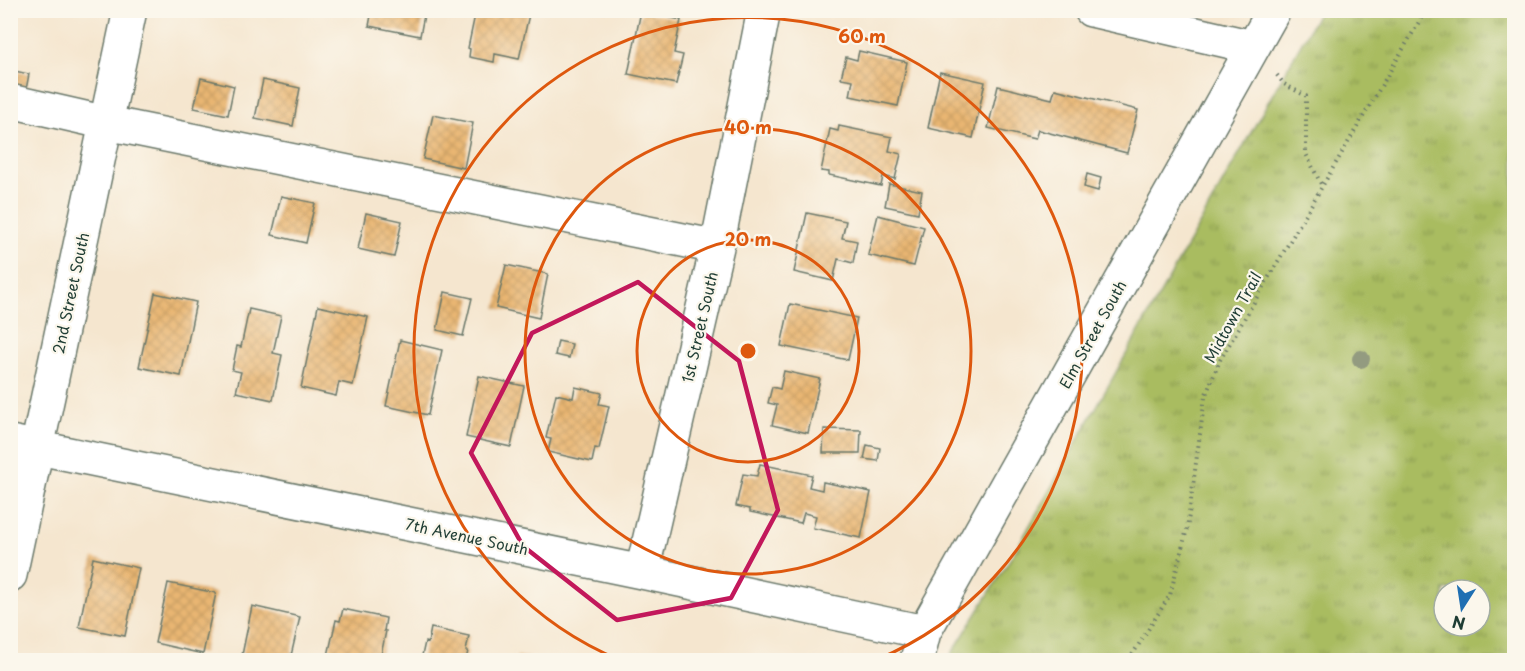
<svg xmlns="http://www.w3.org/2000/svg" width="1525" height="671" viewBox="0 0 1525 671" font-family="'Playpen Sans',sans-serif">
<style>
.grass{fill:url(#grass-tufts);stroke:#647c4a;stroke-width:1.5;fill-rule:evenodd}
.building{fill:url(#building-cross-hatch)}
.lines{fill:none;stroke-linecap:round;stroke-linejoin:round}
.minor-casing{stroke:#6a786a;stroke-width:36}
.path{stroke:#6a786a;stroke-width:4;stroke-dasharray:1.5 4.5;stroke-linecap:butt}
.minor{stroke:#fff;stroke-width:33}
.tree{fill:#939b80}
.marked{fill:none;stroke:#c2185b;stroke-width:4.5;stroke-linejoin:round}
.ring{fill:none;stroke:#de580e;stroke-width:3}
.labels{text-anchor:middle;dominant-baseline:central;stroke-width:4.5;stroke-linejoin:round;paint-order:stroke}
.street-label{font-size:15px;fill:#1f3d34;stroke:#fbf7ec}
.centre{fill:#de580e;stroke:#fbf7ec;stroke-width:3}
.ring-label{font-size:18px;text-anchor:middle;font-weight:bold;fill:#de580e;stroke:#fbf7ec;stroke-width:4.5;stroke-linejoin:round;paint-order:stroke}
</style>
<defs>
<pattern id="grass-tufts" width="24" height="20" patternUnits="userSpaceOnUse" patternTransform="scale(1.5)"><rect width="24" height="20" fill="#a9bc60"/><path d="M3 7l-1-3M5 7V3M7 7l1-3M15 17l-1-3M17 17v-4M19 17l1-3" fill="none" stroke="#899a50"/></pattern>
<pattern id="building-cross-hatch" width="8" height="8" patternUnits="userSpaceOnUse" patternTransform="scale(1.5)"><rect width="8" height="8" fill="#e9b672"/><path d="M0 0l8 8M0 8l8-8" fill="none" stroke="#c79d63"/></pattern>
</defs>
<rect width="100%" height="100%" fill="#fbf7ec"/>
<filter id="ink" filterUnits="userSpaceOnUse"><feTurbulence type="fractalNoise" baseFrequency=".0167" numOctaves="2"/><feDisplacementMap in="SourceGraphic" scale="12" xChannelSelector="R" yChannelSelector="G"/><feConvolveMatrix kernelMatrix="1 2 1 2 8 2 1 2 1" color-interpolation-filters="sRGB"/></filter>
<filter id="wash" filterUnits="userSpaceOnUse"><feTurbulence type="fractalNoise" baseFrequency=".008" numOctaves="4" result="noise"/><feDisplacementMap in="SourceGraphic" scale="24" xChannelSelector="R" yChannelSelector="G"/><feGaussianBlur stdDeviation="1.35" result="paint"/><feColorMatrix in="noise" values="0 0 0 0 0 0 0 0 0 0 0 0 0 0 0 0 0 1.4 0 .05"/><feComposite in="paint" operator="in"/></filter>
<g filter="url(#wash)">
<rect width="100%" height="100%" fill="#f5e6cf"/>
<path class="grass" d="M1320,10L1514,11V660H948L1017,548ZM1444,590H1480V626H1444Z"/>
<g id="blocks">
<path class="building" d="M372,10H425L420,36L369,26Z
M476,10H530L519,59L495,54L494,62L469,57L470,49L468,48Z
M641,11L681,20L674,53L683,55L676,84L628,74Z
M859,51L907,62L898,106L850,96L853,80L841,78L846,57L857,60Z
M10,70L29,74L25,95L10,92Z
M940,72L985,82L973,138L928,128Z
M201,78L234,86L228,115L194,108Z
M263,80L300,88L293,126L255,118Z
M998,86L1052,99L1055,89L1138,110L1127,153L1038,130L1035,139L988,128Z
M433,115L473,123L464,168L423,159Z
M839,126L892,137L889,151L901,154L895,179L883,176L881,186L829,175V172L821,171L830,129L838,131Z
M1087,174L1101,178L1098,191L1084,187Z
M889,184L922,191L918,213L885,206Z
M281,196L315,203L306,243L272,235Z
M366,213L402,221L394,257L358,249Z
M807,213L846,221L842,238L857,241L853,263L838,259L833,281L794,272Z
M878,215L924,227L914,266L868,255Z
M506,265L548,274L539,318L496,308Z
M445,292L472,298L463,336L437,330Z
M155,293L196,302L181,376L139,367Z
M790,304L857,318L848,360L781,346Z
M318,306L368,317L353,385L339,382L336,396L301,388Z
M249,309L281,316L273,353L282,355L273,400L236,392L241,372L232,370L237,346L241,347Z
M400,340L442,350L428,415L386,406Z
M558,341L572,344L569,358L555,355Z
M784,371L820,379L808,433L772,425L777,405L768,403L772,387L780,389Z
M479,376L524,386L511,447L466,437Z
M575,387L602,393L599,404L609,406L599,449L595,448L592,462L548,452L551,439L546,438L556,394L573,398Z
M824,429L861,430L860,453H823Z
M867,445L880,448L878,461L864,459Z
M760,464L812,475L809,487L822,490L823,482L871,492L861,538L813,528L816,516L804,513L801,523L750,512V509L736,506L743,474L757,476Z
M93,558L139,568L125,636L79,627Z
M168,583L216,593L203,654L155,643Z
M252,606L300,617L290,660H241Z
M343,609L386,618L384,631H386L380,660H327L336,620L340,621Z
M431,628L469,636L466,651H468L466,660H421L425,642L428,643Z
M517,656L535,659L534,660H516Z"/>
</g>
</g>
<g filter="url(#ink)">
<use href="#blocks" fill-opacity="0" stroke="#6a786a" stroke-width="1.5"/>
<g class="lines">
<defs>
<path id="minor" d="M1091,10L1253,47
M10,101L107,123L717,247
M10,442L642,572L924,632
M642,572L717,247L764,10
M10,575L130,10
M917,660L924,632L1274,10"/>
</defs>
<use href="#minor" class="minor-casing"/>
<path class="path" d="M1277,75L1284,84L1306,96V154L1322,186
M1129,660L1170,595L1187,529L1205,397L1220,360L1426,10"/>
<use href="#minor" class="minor"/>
</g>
<circle class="tree" cx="1361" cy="359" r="9"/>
</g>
<path class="marked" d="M638,282L739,361L778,510L731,598L617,620L523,546L471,453L532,333Z"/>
<g class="ring">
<circle cx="748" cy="351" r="111"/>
<circle cx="748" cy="351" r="223"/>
<path d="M620 660A334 334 0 1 1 876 660"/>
</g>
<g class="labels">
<g class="street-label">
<text transform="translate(70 293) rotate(-78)">2nd Street South</text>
<text transform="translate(1232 317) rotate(-61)">Midtown Trail</text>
<text transform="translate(699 327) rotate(-77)">1st Street South</text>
<text transform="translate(1092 334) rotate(-61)">Elm Street South</text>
<text transform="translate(467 536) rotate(12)">7th Avenue South</text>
</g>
</g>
<circle cx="748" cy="351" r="9" class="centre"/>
<g class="ring-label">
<text x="862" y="43">60 m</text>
<text x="748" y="134">40 m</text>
<text x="748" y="246">20 m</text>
</g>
<rect width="1525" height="671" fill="none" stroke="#fbf7ec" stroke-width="36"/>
<g transform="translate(1462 608) rotate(192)"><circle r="28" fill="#fbf7ec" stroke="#a3ada2" stroke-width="1.5"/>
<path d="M0-4.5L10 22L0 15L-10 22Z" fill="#1f6fb2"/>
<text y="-9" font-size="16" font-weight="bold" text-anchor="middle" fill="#1f3d34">N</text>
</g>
</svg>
